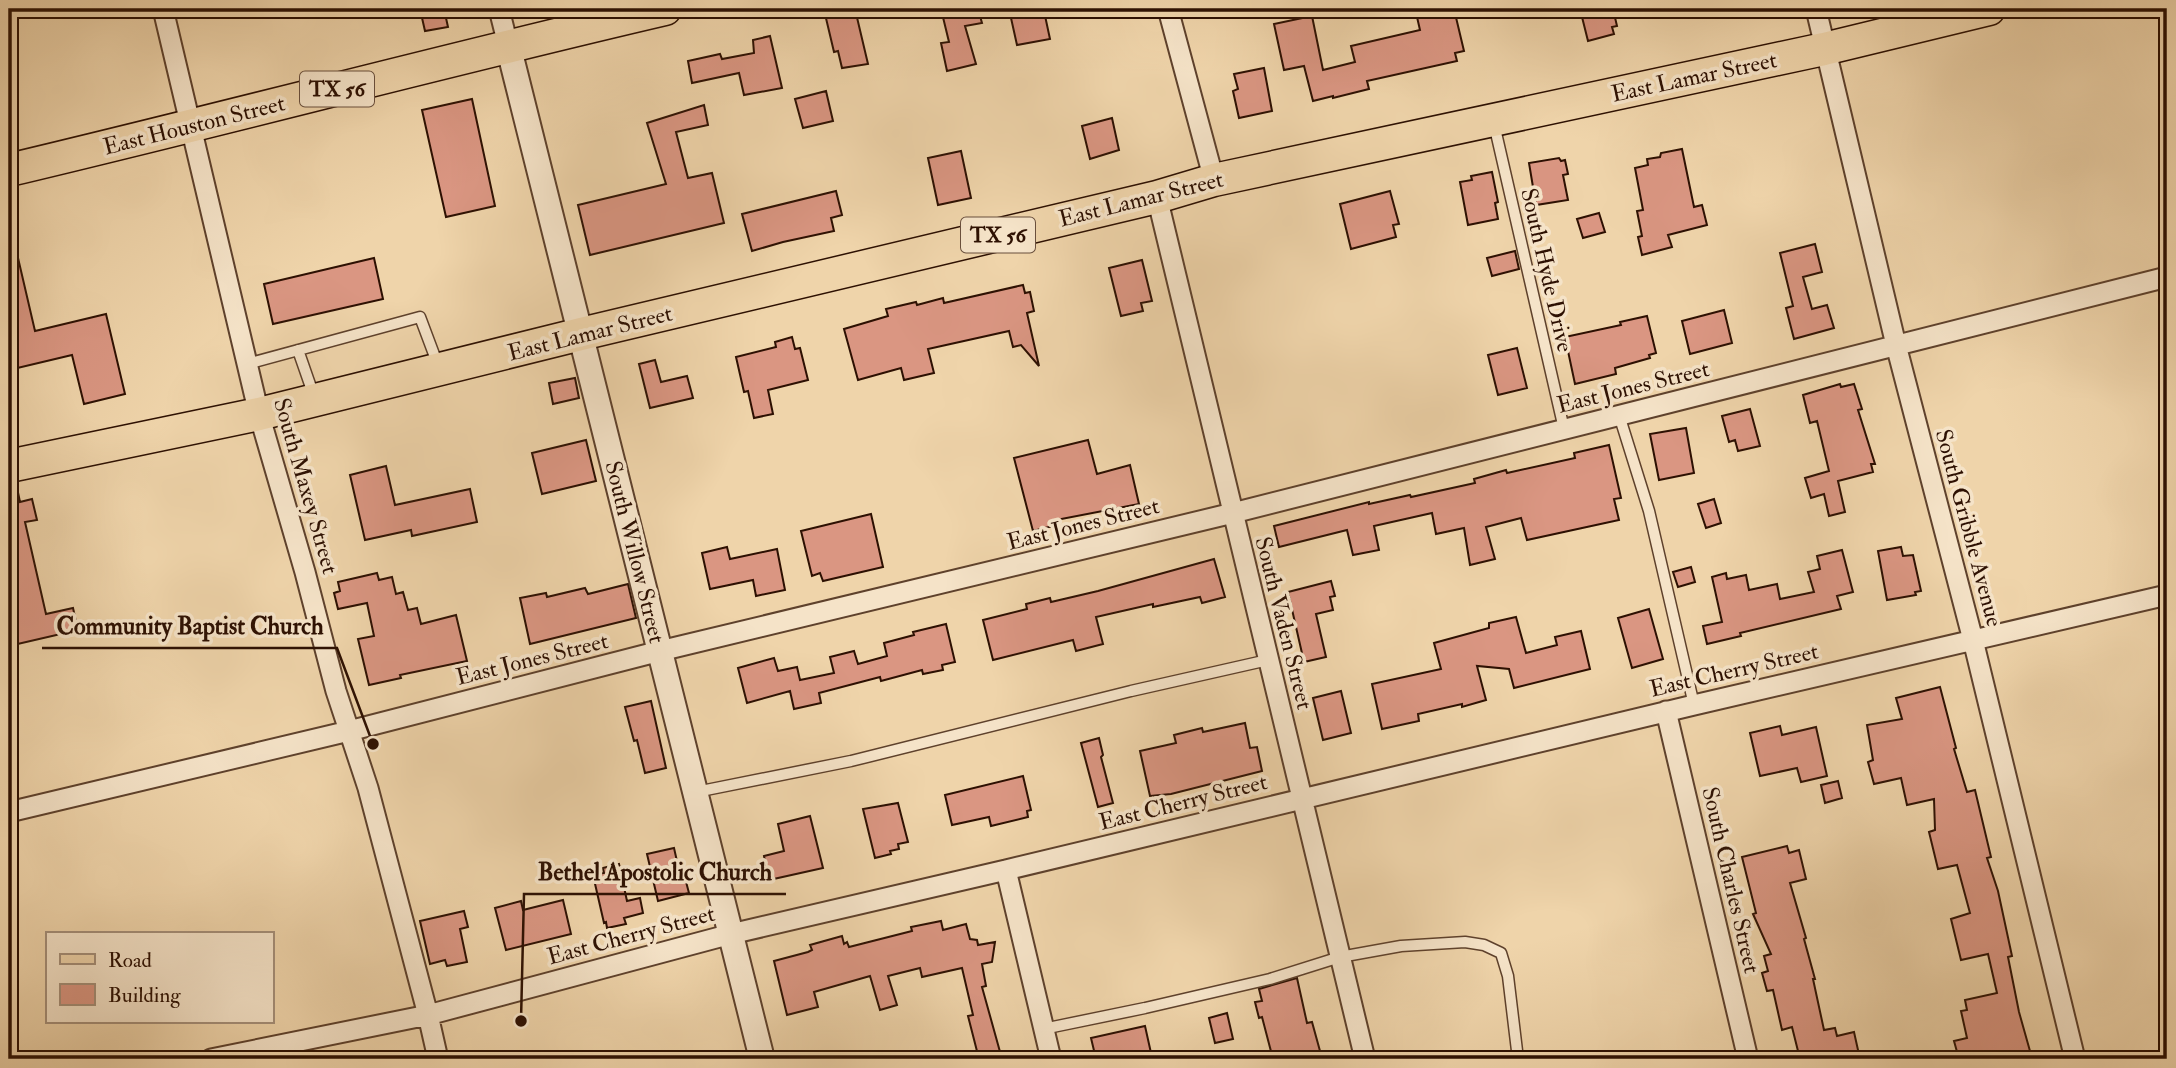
<svg xmlns="http://www.w3.org/2000/svg" width="2176" height="1068" viewBox="0 0 2176 1068" font-family="'IM FELL Double Pica',serif">
<style>
.building{fill:#da9682;stroke:#2d1002;stroke-width:2}
.lines{fill:none;stroke-linecap:round;stroke-linejoin:round}
.service-casing{stroke:#5e412c;stroke-width:13}
.minor-casing{stroke:#5e412c;stroke-width:23}
.tertiary-casing{stroke:#5e412c;stroke-width:28}
.primary-casing{stroke:#2d1002;stroke-width:35}
.service{stroke:#f5e3c8;stroke-width:10}
.minor{stroke:#f5e3c8;stroke-width:19}
.tertiary{stroke:#f5e3c8;stroke-width:24}
.primary{stroke:#efd4aa;stroke-width:32}
.labels{text-anchor:middle;dominant-baseline:central;stroke-width:7;stroke-linejoin:round;paint-order:stroke}
.shield{fill:#f5e3c8;stroke:#694f3d;stroke-width:2}
.shield-label{font-size:21px;font-weight:bold;fill:#2d1002}
.street-label{font-size:23px;fill:#2d1002;stroke:#f5e3c8}
.leader{fill:none;stroke:#2d1002;stroke-width:2.5}
.callout-dot{fill:#2d1002;stroke:#f5e3c8;stroke-width:2.5}
.callout-label{font-size:24px;text-anchor:middle;font-weight:bold;fill:#2d1002;stroke:#f5e3c8;stroke-width:7;stroke-linejoin:round;paint-order:stroke}
</style>
<rect width="100%" height="100%" fill="#efd4aa"/>
<filter id="stains"><feTurbulence type="fractalNoise" baseFrequency=".00286" numOctaves="4"/><feColorMatrix values="0 0 0 0 .2 0 0 0 0 .09 0 0 0 0 .02 0 0 0 .5 -.17"/></filter>
<radialGradient id="worn" r=".72"><stop offset=".6" stop-color="#630" stop-opacity="0"/><stop offset="1" stop-color="#630" stop-opacity=".3"/></radialGradient>
<path class="building" d="M420,9H444L448,27L425,31Z
M849,9H855L868,64L842,68L838,51L834,52L825,14Z
M941,9H978L982,23L965,26L976,64L947,71L941,43L949,42Z
M1454,9L1464,51L1455,53L1457,61L1367,81L1369,89L1333,98V96L1313,101L1304,66L1284,70L1274,24L1312,16L1323,70L1355,62L1351,46L1420,30L1417,17Z
M1580,9H1613L1617,26L1612,27L1614,34L1588,41Z
M1044,11L1050,39L1017,45L1011,18Z
M770,36L782,88L744,95L739,73L692,83L688,61L720,54L722,59L754,53L753,40Z
M1264,68L1272,111L1239,118L1233,91L1238,89L1234,74Z
M826,91L833,121L803,128L795,99Z
M472,99L495,206L446,217L422,110Z
M704,105L708,125L676,132L688,178L712,173L724,223L590,255L578,205L666,184L647,123Z
M1112,118L1119,150L1090,159L1082,126Z
M1682,149L1694,207L1702,205L1707,225L1668,235L1672,247L1642,255L1638,237L1642,236L1637,211L1643,210L1635,168L1648,165L1647,159L1660,157L1661,153Z
M961,151L971,198L938,205L928,158Z
M1559,158L1561,161L1565,160L1568,174L1563,175L1568,200L1536,205L1529,163Z
M1492,172L1498,202L1495,203L1498,219L1468,225L1460,182L1472,180L1471,176Z
M836,191L842,215L831,218L834,231L783,242L752,251L742,214Z
M1390,191L1399,224L1393,225L1396,237L1351,249L1340,204Z
M1599,213L1605,232L1583,238L1577,219Z
M1815,244L1822,272L1803,277L1812,309L1827,305L1834,328L1794,339L1786,308L1793,306L1780,253Z
M15,245L35,331L106,314L125,394L84,404L72,355L9,370V246Z
M1515,251L1519,269L1492,276L1487,258Z
M374,258L383,299L273,324L264,284Z
M1142,260L1152,301L1141,303L1143,311L1121,316L1109,268Z
M1023,285L1025,293L1030,292L1034,311L1027,313L1039,366L1021,345L1013,347L1009,331L928,349L934,373L904,380L901,368L858,380L844,329L888,316L886,309L916,302L917,305L943,298L944,303Z
M1724,310L1732,343L1690,354L1682,321Z
M1647,316L1656,353L1649,355L1650,358L1615,368L1616,374L1575,384L1565,337L1621,325L1620,322Z
M792,337L795,349L800,348L808,380L768,390L773,414L754,418L748,391L744,392L736,357L776,347L775,342Z
M1517,348L1527,388L1498,395L1488,355Z
M655,360L661,382L687,376L693,398L650,408L639,364Z
M575,378L579,398L553,404L549,383Z
M1840,384L1841,387L1854,384L1862,409L1858,410L1875,464H1871L1873,472L1838,481L1845,512L1829,516L1824,494L1811,498L1805,478L1829,471L1817,421L1810,423L1803,395Z
M1750,409L1760,446L1738,451L1735,440L1729,442L1722,416Z
M1686,428L1694,473L1659,480L1650,434Z
M586,440L596,481L542,494L532,453Z
M1088,440L1097,474L1130,465L1139,504L1056,520L1057,525L1033,531L1014,458Z
M1609,445L1621,498L1614,499L1619,520L1527,540L1521,518L1486,527L1495,559L1470,565L1464,528L1436,534L1432,513L1374,526L1379,550L1353,555L1347,530L1279,547L1274,526L1369,502V504L1410,495L1411,497L1475,483L1474,479L1506,470L1507,473L1575,458L1574,453Z
M386,466L395,505L470,489L477,522L412,536L411,530L365,540L350,475Z
M16,483L20,502L32,499L37,520L25,522L46,614L73,608L78,630L9,646V484Z
M1714,499L1721,523L1706,528L1698,504Z
M871,514L883,567L823,581L820,573L812,576L801,531Z
M727,547L730,559L777,549L785,590L756,596L753,580L710,589L702,553Z
M1901,547L1903,556L1913,555L1921,591L1915,592L1916,595L1887,600L1878,551Z
M1842,550L1853,592L1837,596L1841,609L1740,633L1741,636L1707,644L1703,626L1722,622L1712,577L1726,573L1727,579L1746,575L1749,590L1777,584L1780,599L1814,592L1808,572L1820,569L1817,556Z
M1214,559L1225,597L1202,603L1200,597L1153,607V604L1096,617L1103,644L1076,651L1073,640L993,660L983,620L1027,609L1026,604L1050,598L1051,602L1098,591Z
M1691,567L1695,582L1678,587L1673,572Z
M377,573L379,580L392,577L396,594L403,592L408,610L417,608L421,624L456,615L467,661L400,675L401,678L369,685L358,639L374,636L367,603L338,609L334,593L340,591L338,582Z
M1331,581L1335,596L1330,597L1333,610L1316,614L1326,657L1304,662L1288,592Z
M628,584L636,618L530,644L520,598L546,593L547,597L585,588L588,594Z
M1649,609L1663,659L1632,668L1618,618Z
M1516,617L1526,653L1557,645L1555,637L1581,631L1590,669L1514,688L1509,669L1477,666L1486,700L1462,707V704L1418,714L1419,721L1382,729L1372,684L1441,669L1434,643L1489,628V623Z
M946,624L955,662L942,665L943,670L923,674L922,670L881,681L880,677L819,693L821,703L794,709L790,691L747,703L738,668L774,658L778,671L797,667L800,680L834,673L830,657L854,651L858,664L887,656L884,643L914,635L913,632Z
M1940,687L1956,748L1954,749L1967,792L1975,790L1991,857L1987,858L1998,891L2012,956L2008,957L2019,1012L2030,1051L2027,1052L2029,1059H1959L1954,1041L1967,1038L1961,1011L1967,1010L1965,1000L1997,993L1988,954L1961,960L1951,919L1970,913L1957,865L1938,869L1929,832L1935,830L1934,799L1907,805L1901,778L1874,784L1868,762L1873,760L1867,725L1902,719L1896,698Z
M1341,691L1351,733L1323,740L1313,698Z
M651,701L666,768L645,773L637,740L634,741L625,707Z
M1245,723L1250,748L1257,747L1262,771L1171,794L1150,796L1140,751L1176,743L1174,735L1202,728L1203,732Z
M1780,726L1782,735L1816,727L1827,776L1801,782L1797,768L1760,776L1750,733Z
M1099,738L1103,755L1101,757L1113,803L1098,807L1081,743Z
M1023,776L1031,810L1027,811L1028,817L991,826L989,817L952,825L945,795Z
M1838,781L1842,798L1825,803L1821,785Z
M898,803L908,842L898,844L899,849L890,851L891,854L875,858L863,809Z
M810,816L823,868L769,880L764,856L784,851L778,824Z
M1787,846L1789,853L1799,850L1806,879L1790,883L1806,938L1804,939L1815,979H1813L1824,1030L1835,1028L1837,1036L1854,1032L1860,1059H1800L1792,1027L1782,1030L1773,990L1767,991L1762,973L1768,971L1764,956L1771,954L1753,914L1756,913L1742,857Z
M674,848L681,879L685,878L689,893L658,901L647,854Z
M619,864L627,901L640,898L643,913L624,918L626,924L607,928L606,922L604,923L593,875L604,873L603,868Z
M563,900L571,934L506,950L495,908L521,901L523,910Z
M464,911L468,927L460,929L467,962L447,966L445,960L430,964L420,921Z
M941,921L943,930L966,924L970,939L977,940L978,945L995,942L992,962L982,964L986,986L982,987L1002,1059H979L968,1016L973,1015L962,968L922,977L920,968L888,976L897,1005L880,1010L870,976L814,992L818,1007L787,1015L774,961L808,952L812,950L810,945L842,936L844,944L847,942L849,947L912,931L911,927Z
M1297,978L1307,1023L1312,1022L1320,1051L1286,1059H1273L1262,1017L1259,1018L1255,1002L1262,1001L1259,989Z
M1227,1013L1233,1039L1215,1043L1209,1018Z
M1145,1026L1151,1053L1122,1059H1096L1091,1038Z"/>
<g class="lines">
<defs>
<path id="service" d="M1494,124L1564,429
M298,350L314,396
M247,364L420,317L438,365
M1619,415L1649,511L1694,705
M2167,734V736
M696,792L851,761L1131,691L1268,660
M1043,1029L1145,1008L1270,979L1340,957L1401,946L1465,942L1484,945L1501,953L1508,976L1518,1059"/>
<path id="minor" d="M163,9L259,414L305,572L336,691L368,788L428,1015L438,1059
M499,9L508,45
M1168,9L1214,180
M1816,9L1896,345L1973,640L2075,1059
M1157,197L1365,1059
M1666,711L1748,1059
M9,812L349,731L660,651L1233,513L2167,277
M1006,870L1051,1059
M211,1059L428,1015L731,934L1006,870L1694,705L2167,595"/>
<path id="tertiary" d="M508,45L762,1059"/>
<path id="primary" d="M9,170C228,118 446,60 665,9
M9,466L259,414L581,334L1157,197L1214,180L1824,49L1989,9"/>
</defs>
<use href="#service" class="service-casing"/>
<use href="#minor" class="minor-casing"/>
<use href="#tertiary" class="tertiary-casing"/>
<use href="#primary" class="primary-casing"/>
<use href="#service" class="service"/>
<use href="#minor" class="minor"/>
<use href="#tertiary" class="tertiary"/>
<use href="#primary" class="primary"/>
</g>
<g class="labels">
<g class="shield">
<rect x="300" y="71.5" width="74" height="35" rx="5"/>
<rect x="961" y="217.5" width="74" height="35" rx="5"/>
</g>
<g class="shield-label">
<text x="337" y="89">TX 56</text>
<text x="998" y="235">TX 56</text>
</g>
<g class="street-label">
<text transform="translate(1694 77) rotate(-12)">East Lamar Street</text>
<text transform="translate(194 125) rotate(-14)">East Houston Street</text>
<text transform="translate(1141 199) rotate(-14)">East Lamar Street</text>
<text transform="translate(1547 270) rotate(77)">South Hyde Drive</text>
<text transform="translate(590 333) rotate(-14)">East Lamar Street</text>
<text transform="translate(1633 387) rotate(-14)">East Jones Street</text>
<text transform="translate(306 486) rotate(74)">South Maxey Street</text>
<text transform="translate(1083 524) rotate(-14)">East Jones Street</text>
<text transform="translate(1969 528) rotate(75)">South Gribble Avenue</text>
<text transform="translate(635 552) rotate(76)">South Willow Street</text>
<text transform="translate(1284 623) rotate(76)">South Vaden Street</text>
<text transform="translate(532 659) rotate(-14)">East Jones Street</text>
<text transform="translate(1734 670) rotate(-13)">East Cherry Street</text>
<text transform="translate(1183 802) rotate(-14)">East Cherry Street</text>
<text transform="translate(1731 880) rotate(77)">South Charles Street</text>
<text transform="translate(631 935) rotate(-15)">East Cherry Street</text>
</g>
</g>
<path class="leader" d="M373 744L337 648H42M521 1021L524 894H786"/>
<g class="callout-dot">
<circle cx="373" cy="744" r="7"/>
<circle cx="521" cy="1021" r="7"/>
</g>
<g class="callout-label">
<text x="190" y="634">Community Baptist Church</text>
<text x="655" y="880">Bethel Apostolic Church</text>
</g>
<rect width="2176" height="1068" fill="none" stroke="#efd4aa" stroke-width="35"/>
<rect x="10" y="10" width="2155" height="1047" fill="none" stroke="#2d1002" stroke-width="3.5"/>
<rect x="18" y="18" width="2141" height="1033" fill="none" stroke="#2d1002" stroke-width="2"/>
<rect x="46" y="932" width="228" height="91" fill="#f5e3c8" stroke="#a58f79" stroke-width="2"/>
<rect x="60" y="954" width="35" height="10" fill="#efd4aa" stroke="#a58f79" stroke-width="2"/>
<text x="108" y="967" font-size="21" fill="#2d1002">Road</text>
<rect x="60" y="984" width="35" height="21" fill="#da9682" stroke="#a58f79" stroke-width="2"/>
<text x="108" y="1002" font-size="21" fill="#2d1002">Building</text>
<rect width="100%" height="100%" filter="url(#stains)"/>
<rect width="100%" height="100%" fill="url(#worn)"/>
</svg>
